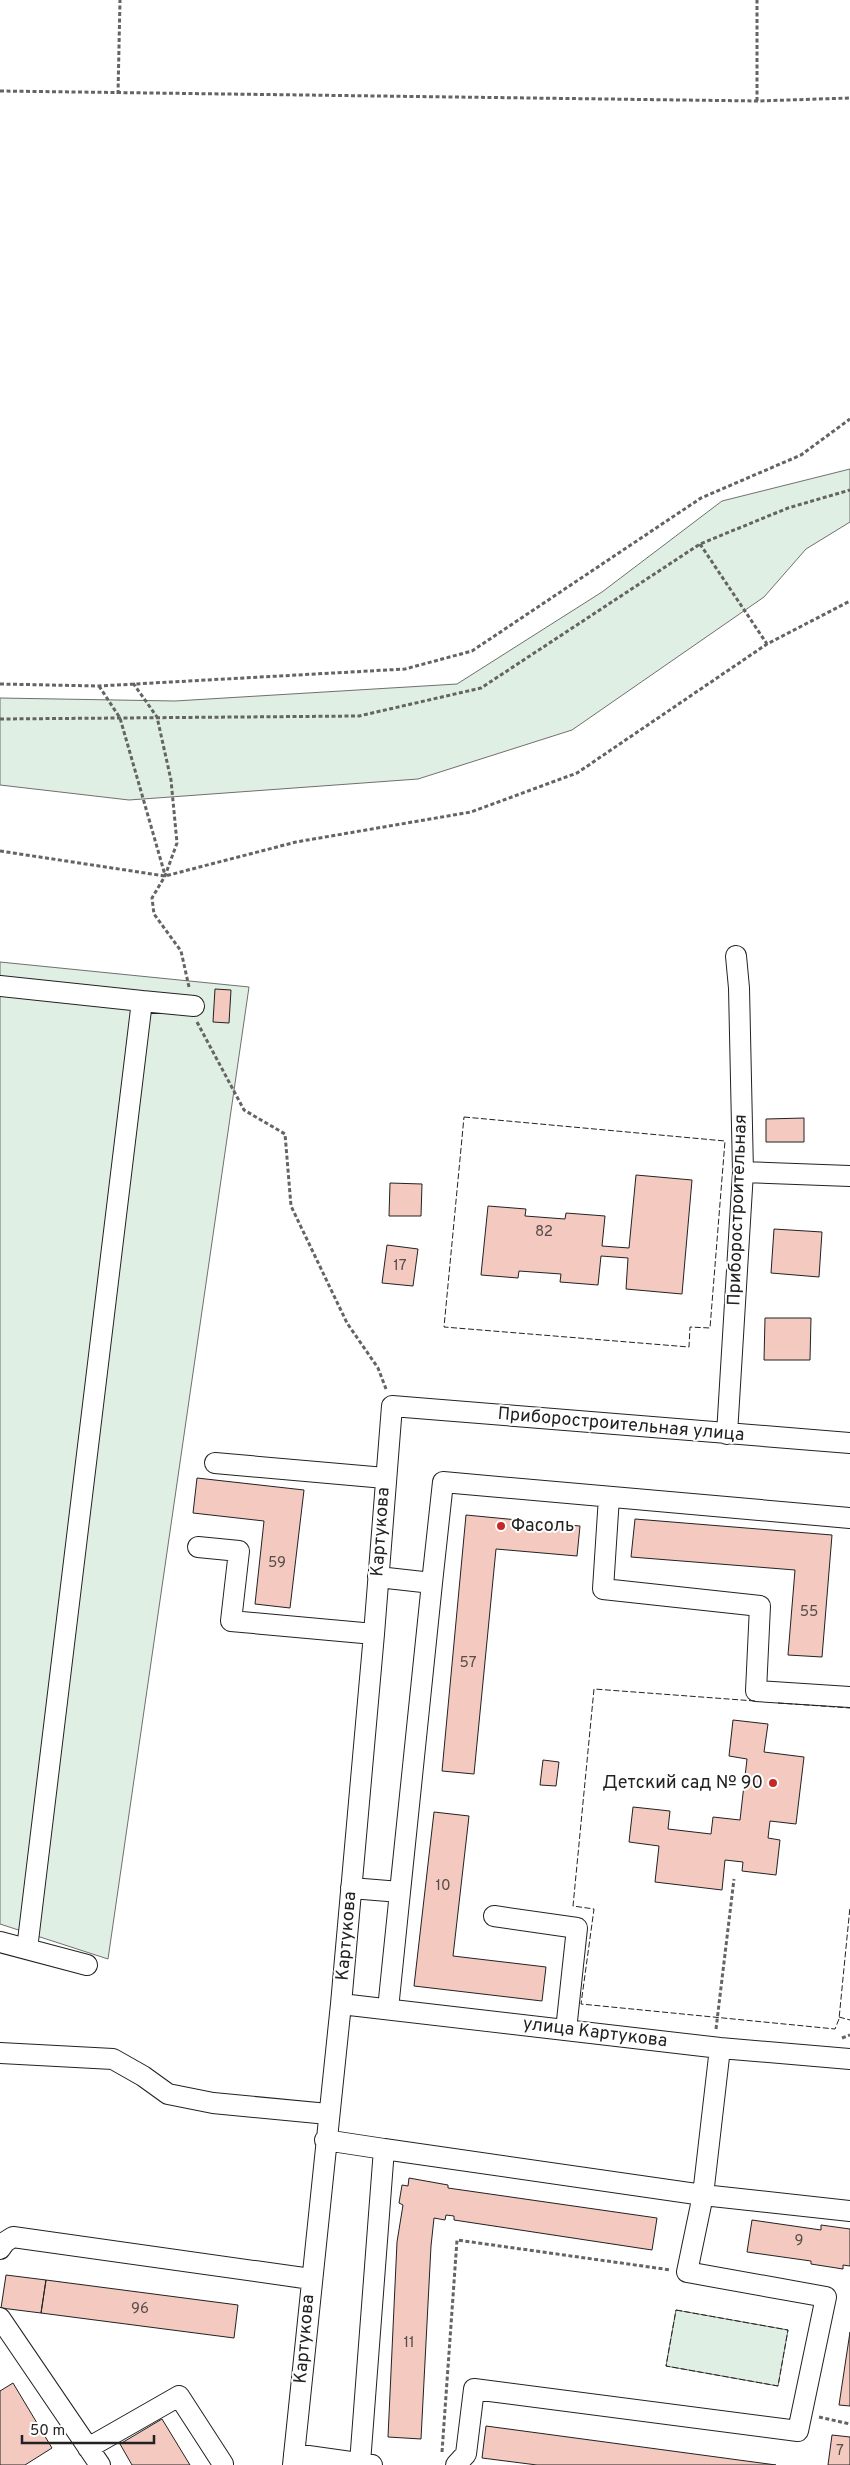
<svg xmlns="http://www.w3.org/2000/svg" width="850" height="2465" viewBox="0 0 850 2465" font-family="Overpass,sans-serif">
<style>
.green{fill:#e0efe3;stroke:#6f6f6f}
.building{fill:#f3c9c0;stroke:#222}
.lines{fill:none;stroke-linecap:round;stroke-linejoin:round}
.minor-casing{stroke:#222;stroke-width:22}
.path{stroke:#646464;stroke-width:3;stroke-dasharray:4 2.5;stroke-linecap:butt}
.minor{stroke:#fff;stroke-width:20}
.fence{stroke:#222;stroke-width:1;stroke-dasharray:6 2.5;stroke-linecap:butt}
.poi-dot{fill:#c62828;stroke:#fff;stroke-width:2}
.labels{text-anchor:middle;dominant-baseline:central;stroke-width:4;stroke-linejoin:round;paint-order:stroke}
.number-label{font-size:15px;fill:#564c4a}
.street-label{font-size:18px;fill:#222;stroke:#fff}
.poi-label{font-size:18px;fill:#222;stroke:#fff;text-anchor:start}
</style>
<rect width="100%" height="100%" fill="#fff"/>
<path class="green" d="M850,469V522L806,549L764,597L572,730L418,779L129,800L0,785V698L175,701L457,684L602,592L722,501Z
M0,962L249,987L108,1959L0,1924Z
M676,2310L788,2330L778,2386L666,2366Z"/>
<path class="building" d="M215,989L231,990L229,1023L213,1022Z
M804,1118V1142H766V1119Z
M636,1175L692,1180L682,1294L626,1289L628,1258L601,1256L598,1285L560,1282L561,1274L519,1271L518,1278L481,1275L488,1206L526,1209L525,1216L565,1219L566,1213L605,1216L602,1246L629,1248Z
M390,1183L422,1184L421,1216H389Z
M774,1229L822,1232L819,1277L771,1273Z
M387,1245L418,1249L413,1286L382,1283Z
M765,1318H811L810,1360H764Z
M197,1478L304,1490L290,1608L255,1604L264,1521L193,1513Z
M466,1515L580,1526L577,1556L496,1549L474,1774L442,1771Z
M635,1519L832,1535L822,1657L788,1655L795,1570L631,1557Z
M733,1720L768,1724L764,1752L804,1757L796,1824L770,1821L768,1838L780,1840L776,1875L742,1871L743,1862L725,1860L722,1890L655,1882L659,1846L629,1842L633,1807L670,1811L668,1829L711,1834L713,1817L740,1820L747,1759L729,1756Z
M543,1760L559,1762L556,1786L540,1785Z
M434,1812L469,1816L453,1956L546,1967L542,2001L414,1986Z
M409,2178L448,2185V2188L657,2218L652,2250L454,2220V2216L446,2215L445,2220L434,2218L431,2246L421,2439L388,2437L397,2242L403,2205L399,2203L402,2185L408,2186Z
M752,2220L821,2230V2225L850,2229V2266L843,2265V2269L811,2264V2261L747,2252Z
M6,2275L46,2280L41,2313L1,2308Z
M46,2280L238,2305L234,2338L41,2313Z
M850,2332V2406L839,2405Z
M13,2383L52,2448L25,2465H0V2391Z
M162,2419L190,2465H132L120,2444Z
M486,2426L776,2465H537L482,2458Z
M832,2435L850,2437V2465H828Z"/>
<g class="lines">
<defs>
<path id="minor" d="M0,986L142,1001
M743,1172L850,1176
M727,1434L743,1172L739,988L736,956
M215,1463L385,1478
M609,1497L603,1589L760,1606L756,1691L850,1697
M198,1547L239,1551L231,1621L374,1634
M378,1577L432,1583L443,1482L850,1518
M351,1888L400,1892L432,1583
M494,1916L577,1928L566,2030
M0,1942L87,1965
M27,1949L142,1001L194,1006
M341,2004L720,2048L850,2059
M388,2009L400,1892
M0,2053L113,2059L143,2076L168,2094L213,2103L328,2114
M325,2140L384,2149L360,2463
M384,2149L703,2195L850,2211
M0,2249L5,2242L13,2237L311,2279
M0,2318L100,2465
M88,2448L179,2396L223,2464
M294,2454L372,2465
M293,2465L341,2004L374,1634L392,1406L850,1443
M456,2465L466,2454L474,2389L798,2431L826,2297L687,2272L703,2195L720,2048"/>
</defs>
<use href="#minor" class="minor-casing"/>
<path class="path" d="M0,91L757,101L850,98
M118,94L120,0
M757,101V0
M700,544L767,644
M133,683L157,717L171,780L177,843L165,876L152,898L154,914L181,951L189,987
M0,684L99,686L405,669L472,651L701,498L801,455L850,419
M99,686L120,718L165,875
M0,719L359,716L481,688L700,544L788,508L850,490
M0,851L165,876L296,842L471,812L577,773L767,644L850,601
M197,1022L244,1110L285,1134L291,1206L347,1323L378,1368L386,1389
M716,2029L734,1879
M842,2038L850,2035
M819,2417L850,2424
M442,2452L457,2240L671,2270"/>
<use href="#minor" class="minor"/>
<path class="fence" d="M464,1117L725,1141L710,1328L690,1327L689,1347L444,1327Z
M755,1701L594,1689L573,1906L594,1909L581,2004L835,2029L839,2019L850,1907
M778,1703L850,1708
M839,2017L850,2020
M676,2310L788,2330L778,2386L666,2366Z"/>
</g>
<g class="poi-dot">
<circle cx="501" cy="1526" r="5"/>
<circle cx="773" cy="1783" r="5"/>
</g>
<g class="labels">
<g class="number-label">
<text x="544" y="1232">82</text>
<text x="400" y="1266">17</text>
<text x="277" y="1563">59</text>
<text x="809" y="1612">55</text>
<text x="468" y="1663">57</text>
<text x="443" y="1886">10</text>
<text x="799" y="2241">9</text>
<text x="140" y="2309">96</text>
<text x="409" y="2343">11</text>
<text x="840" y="2451">7</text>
</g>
<g class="street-label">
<text transform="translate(738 1210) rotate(-88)">Приборостроительная</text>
<text transform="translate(621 1425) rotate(5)">Приборостроительная улица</text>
<text transform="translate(381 1532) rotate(-86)">Картукова</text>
<text transform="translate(347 1936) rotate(-85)">Картукова</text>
<text transform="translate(595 2033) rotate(7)">улица Картукова</text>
<text transform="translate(305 2339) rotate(-85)">Картукова</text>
</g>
<g class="poi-label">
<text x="511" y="1526">Фасоль</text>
<text x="763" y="1783" text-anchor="end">Детский сад № 90</text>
</g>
</g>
<path d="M22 2435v8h132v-8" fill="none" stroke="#222222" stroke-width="2.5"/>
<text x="30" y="2435" font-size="15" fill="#222222" stroke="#ffffff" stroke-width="4" paint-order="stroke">50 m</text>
</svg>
